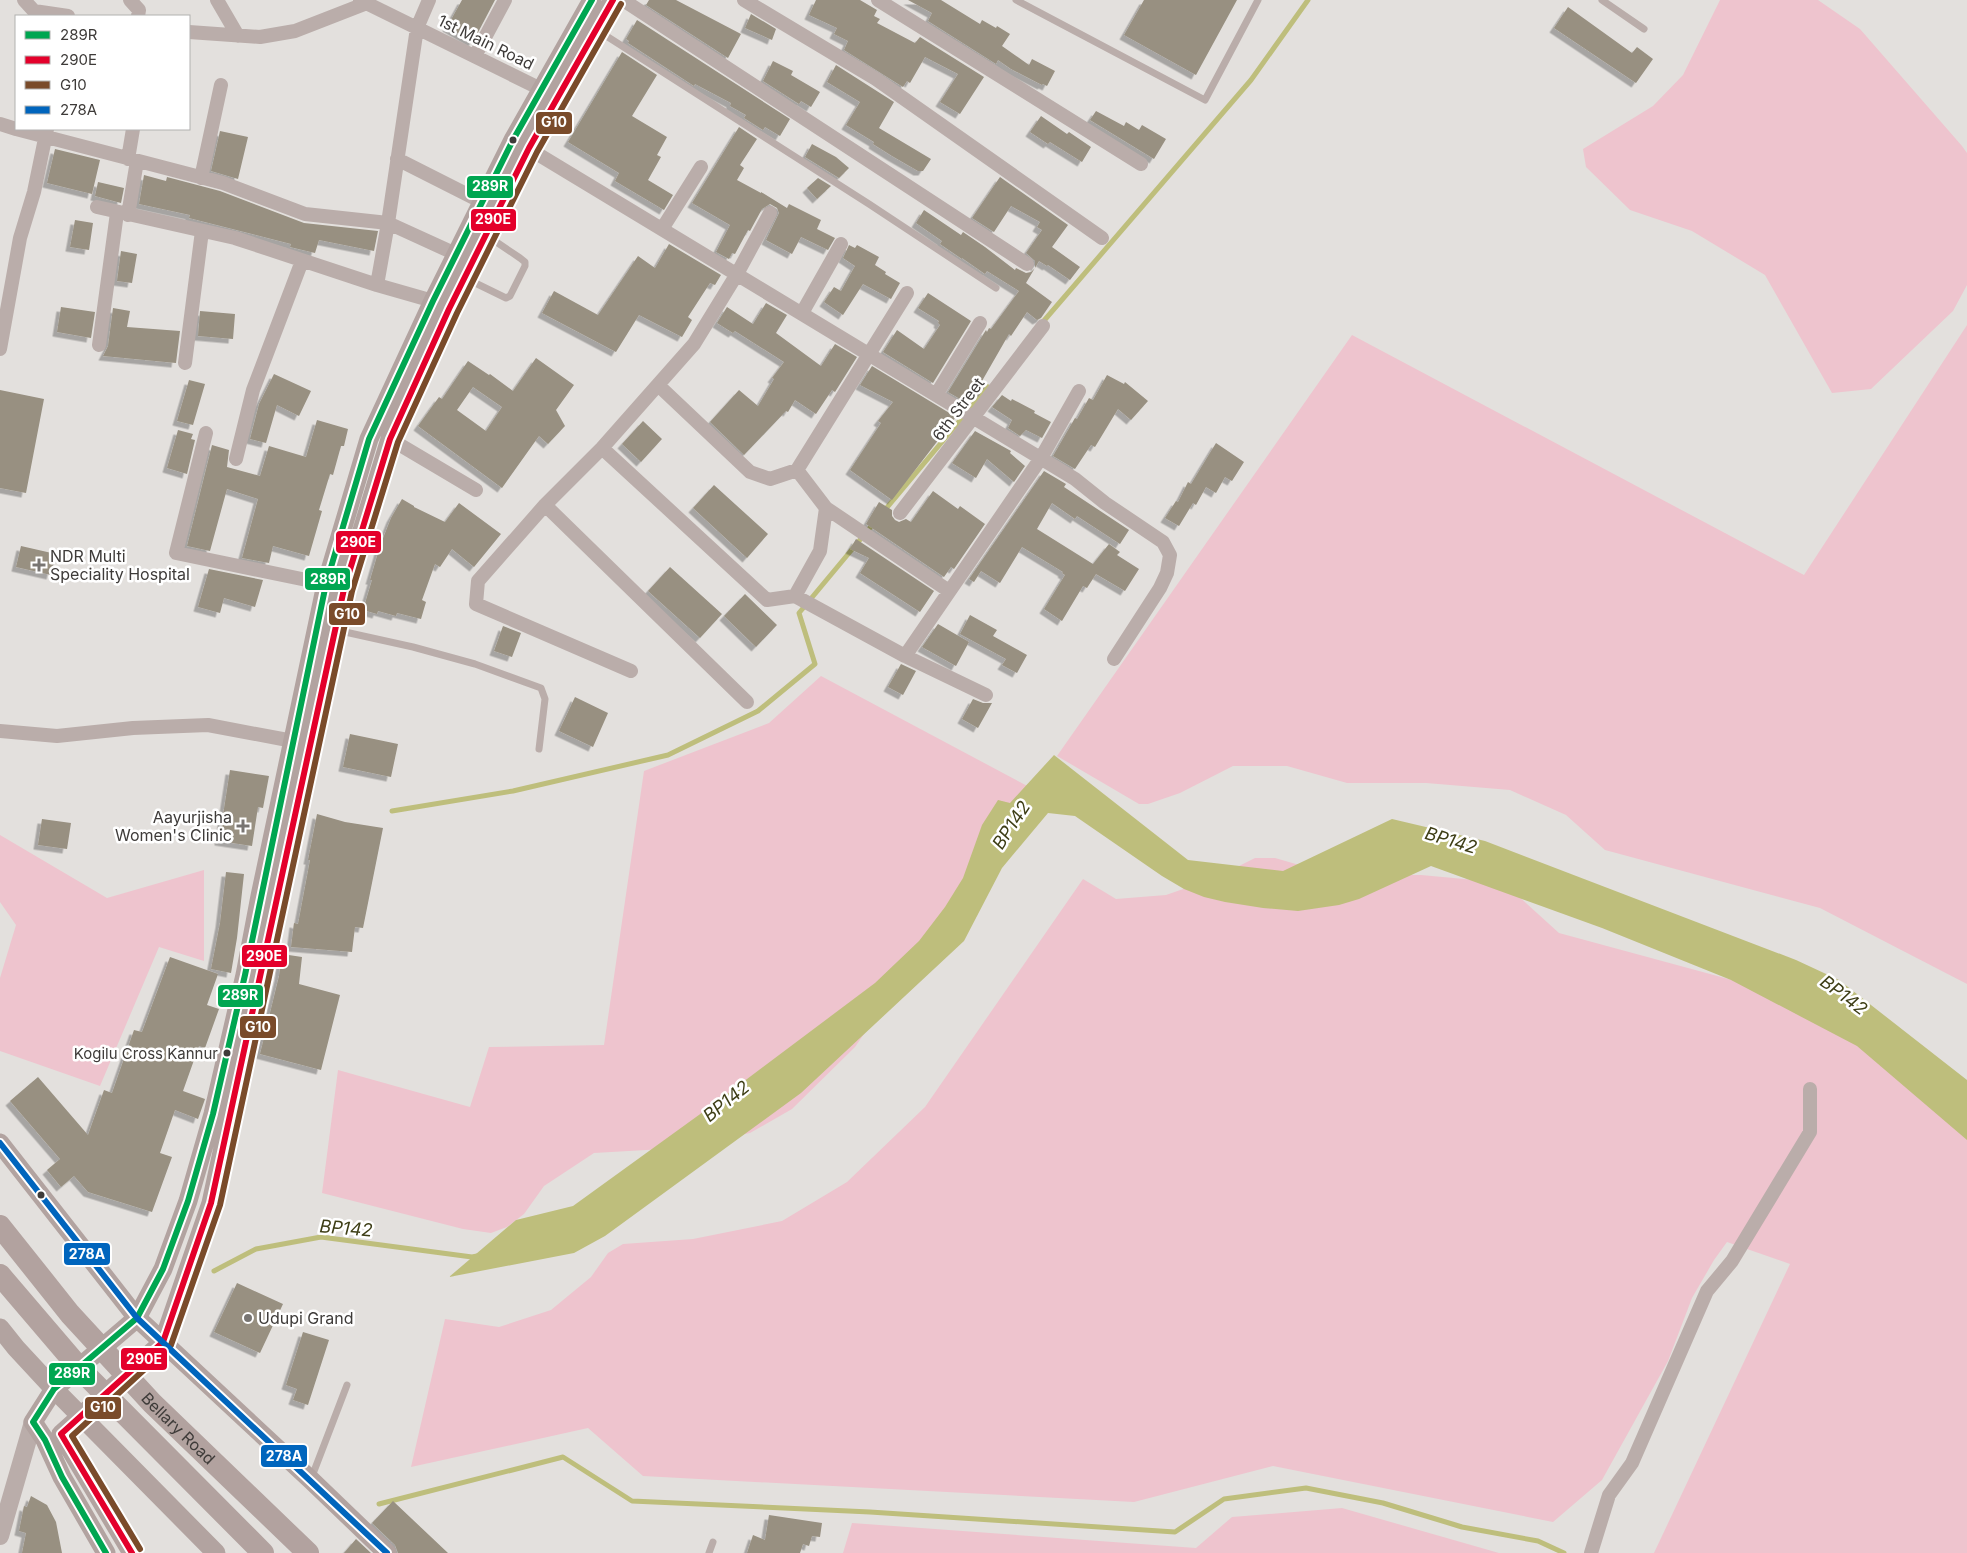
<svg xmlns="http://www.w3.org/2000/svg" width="1967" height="1553" viewBox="0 0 1967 1553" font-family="Inter,sans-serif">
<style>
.green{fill:#eec4ce}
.water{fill:#bebe7c}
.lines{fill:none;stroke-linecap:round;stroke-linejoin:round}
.stream{stroke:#bebe7c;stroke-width:5}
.building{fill:#989081;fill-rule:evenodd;filter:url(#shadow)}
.service{stroke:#baadaa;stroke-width:7}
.minor{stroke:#baadaa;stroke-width:14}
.tertiary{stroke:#baadaa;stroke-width:18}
.secondary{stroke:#b2a3a0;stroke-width:19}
.trunk-bridge{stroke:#b2a29f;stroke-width:22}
.bus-1-casing{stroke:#fff;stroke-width:10}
.bus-2-casing{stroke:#fff;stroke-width:10}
.bus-3-casing{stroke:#fff;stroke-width:10}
.bus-4-casing{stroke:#fff;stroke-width:10}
.bus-1{stroke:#00a651;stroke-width:6}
.bus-2{stroke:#e4002b;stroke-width:6}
.bus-3{stroke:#7a4b2a;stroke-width:6}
.bus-4{stroke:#0065bd;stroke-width:6}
.bus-dot{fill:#3e3b39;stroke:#fff;stroke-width:2}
.poi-dot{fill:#787572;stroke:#fff;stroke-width:2}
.labels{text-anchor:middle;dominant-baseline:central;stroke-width:5;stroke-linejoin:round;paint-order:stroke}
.bus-label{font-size:15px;fill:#3e3b39;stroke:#fff;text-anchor:end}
.street-label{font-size:16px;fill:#3e3b39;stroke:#fff}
.poi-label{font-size:16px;fill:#3e3b39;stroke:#fff;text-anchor:start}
.water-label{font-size:18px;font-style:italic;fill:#3e3e16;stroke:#fff}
.line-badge{stroke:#fff;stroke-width:2}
.badge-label{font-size:14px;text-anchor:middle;font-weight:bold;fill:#fff}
</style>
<defs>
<filter id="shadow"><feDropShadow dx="-4.5" dy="4.5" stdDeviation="0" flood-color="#0004"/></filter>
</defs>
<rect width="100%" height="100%" fill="#e3e0dd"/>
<path class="green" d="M1720,0H1818L1860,29L1962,146L1967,153V285L1953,311L1871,389L1832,393L1765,275L1692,231L1630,210L1586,167L1583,149L1653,106L1683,75Z
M1967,325V984L1820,908L1605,850L1566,815L1510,790L1426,783H1347L1287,766H1233L1180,793L1148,804H1139L1057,756L1352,335L1804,575Z
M821,676L1033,789L855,1047L792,1109L750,1133L681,1148L594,1153L544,1186L524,1214L507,1227L491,1233L463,1229L322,1193L338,1070L470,1107L489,1047L604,1045L644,771L769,723Z
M0,835L107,898L204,870V961L159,947L100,1086L0,1051V978L16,925L0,902Z
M1255,858H1275L1334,875H1421L1486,881L1516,894L1559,933L1787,995L1967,1089V1553H1654L1790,1264L1727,1242L1714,1260L1692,1298L1668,1361L1602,1480L1553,1522L1273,1466L1134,1502L643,1476L588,1428L411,1467L445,1319L499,1327L551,1310L591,1277L608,1253L623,1244L693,1239L782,1221L847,1182L925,1107L1083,879L1116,899L1166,895L1215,878Z
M1342,1508L1499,1553H843L852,1523L1196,1548L1232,1517Z"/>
<path class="water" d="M1054,755L1188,860L1283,871L1392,819L1485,841L1796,960L1839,980L1967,1080V1140L1857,1046L1731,980L1602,928L1431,866L1359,899L1339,905L1298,911L1263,908L1225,902L1204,897L1184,889L1162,876L1075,816L1048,813L1002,868L964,941L801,1093L605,1236L574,1253L449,1277L516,1220L573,1206L703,1112L875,983L919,941L945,907L963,878L982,825L998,800L1010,803Z"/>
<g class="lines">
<path class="stream" d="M1042,323L1251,80L1308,0
M884,511L988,387
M392,811L513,791L668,755L758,711L815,664L799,613L874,523
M214,1271L256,1249L321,1237L472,1257L477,1256
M379,1504L563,1457L632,1501L870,1512L1175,1532L1224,1499L1306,1488L1383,1503L1462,1527L1538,1541L1564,1553"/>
</g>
<path class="building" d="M462,0H495L473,42L447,27Z
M649,0H676L741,34L728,58L646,5Z
M816,0H860L877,10L874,16L880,19L877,23L915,43L920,37L984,77L960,114L940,102L958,74L925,57L910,83L907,81L903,87L844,50L848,41L834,34L837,28L809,15Z
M908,0H941L980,24L982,20L996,28L997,26L1010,34L1002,46L1029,65L1032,59L1055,71L1047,86L1043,84L1042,85L1011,69L998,60L996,64L928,21L932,13Z
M1144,0H1237L1196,75L1124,35Z
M1568,7L1632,53L1637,47L1653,59L1636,83L1554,28Z
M751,14L776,29L772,40L745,28Z
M637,20L790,119L780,136L765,127L763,130L744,118L746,115L730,106L731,103L695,84L694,86L628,43L629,41L626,39Z
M622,52L657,75L632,116L667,137L657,155L661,157L648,180L673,195L664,210L615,181L619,173L568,142Z
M773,61L793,71L791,75L820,92L811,107L801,101L799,104L763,81Z
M836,65L894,102L879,128L931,159L923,171H918L892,156L873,144L874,142L846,125L860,102L827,82Z
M1096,111L1124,126L1126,122L1139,130L1142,125L1166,139L1154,159L1090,120Z
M1041,116L1067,134L1069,132L1091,147L1082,162L1050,142L1048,144L1030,132Z
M739,127L757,139L740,165L744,168L737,180L761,193V192L787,208L789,204L821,220L817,229L835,238L828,250L801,237L792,254L766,240L779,213L777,208L770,204L762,209L750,231L748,230L735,254L732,253L729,259L716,252L730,225L692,203Z
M220,131L248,137L238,179L211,171Z
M812,144L836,157L849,168L839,178L805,157Z
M55,149L100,160L92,194L47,183Z
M144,175L166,181L167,177L220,191L304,223L378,231L374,251L319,240L315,253L290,247L291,244L189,218L190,215L139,204Z
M1000,177L1068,225L1052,247L1080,267L1070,280L1048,265L1047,266L1039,261L1026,283L1052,302L1041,318L1037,320L1027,312L1011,336L1009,334L982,381L987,384L978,397L973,393L967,403L948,392L986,330L987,332L989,328L991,329L1019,291L987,271L985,274L962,258V259L940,244L942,241L916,223L924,210L961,235L963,232L985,247L1015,270L1016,268L1026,273L1031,272L1035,268V261L1026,253L1042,230L1037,227L1040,222L1011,206L994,232L972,218Z
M818,178L831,186L817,199L807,188Z
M98,182L124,188L121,203L95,196Z
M75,220L93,223L89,250L70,247Z
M669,244L721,275L715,285L710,283L688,317L692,320L682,337L639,315L616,352L542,313L554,291L598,315L638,256L655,268Z
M849,245L855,248L857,245L879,257L875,265L886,272L885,274L900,283L891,299L863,284L843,315L824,302L834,287L841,291L855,266L843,258Z
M121,251L137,254L132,283L117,281Z
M928,293L971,321L933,383L883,352L897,330L924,349L940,325L938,323L939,321L918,308Z
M766,303L787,315L776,333L821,366L835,344L857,357L835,392L832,390L816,414L795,400L788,412L786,411L744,455L710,422L739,390L758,406L774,379L772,378L784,362L735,331L733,333L717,323L727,307L753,324Z
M61,307L95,312L91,338L57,332Z
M113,308L130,311L127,327L180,331L176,363L103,356L108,346Z
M200,311L235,314L233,339L198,336Z
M536,358L574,385L556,410L565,426L548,444L539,436L502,488L418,426L439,397L442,399L468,361L489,375L490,374L513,391ZM473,387L502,407L486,431L457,410Z
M872,366L956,417L892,500L850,470L881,423L878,421L893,402L860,385Z
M274,374L311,391L299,416L277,405L266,443L250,439L259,404Z
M1107,375L1124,384L1125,382L1148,401L1131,420L1118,409L1095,447L1091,445L1075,469L1053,456L1075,418L1077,419L1089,398L1093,400Z
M189,380L205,384L193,425L177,421Z
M0,390L44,399L26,493L0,488Z
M1002,395L1011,401L1012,399L1035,411L1034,413L1051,422L1042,438L1026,430L1020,436L1008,428L1012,420L992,407Z
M317,420L348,429L344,446H341L333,475L330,474L319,510L322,511L309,556L273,546L269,563L242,558L258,499L227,489L210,551L187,546L212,445L229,450L227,467L260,476L269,446L306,457Z
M643,421L662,439L641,462L622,444Z
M178,430L193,434L191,439L195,440L187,474L167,468Z
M975,431L1011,451L1010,453L1025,466L1014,482L987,459L976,478L952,463Z
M1216,443L1244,462L1232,481L1225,477L1216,493L1206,487L1196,505L1193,503L1179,526L1165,518L1176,501L1178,502L1188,482L1191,484Z
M1044,471L1066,484L1064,487L1129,530L1120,544L1077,516L1075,519L1052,503L1037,529L1093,564L1109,544L1120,552L1117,555L1139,569L1125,591L1096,574L1087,588L1083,586L1062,621L1044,609L1065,575L1062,573L1063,572L1022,547L1000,583L981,571L974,582L969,579Z
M714,485L768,534L747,558L693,508Z
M933,491L958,509L960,506L985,524L954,569L951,567L944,577L866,524L879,502L892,510V516L895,520L899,522L906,519L911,522Z
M402,499L414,506V507L445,522L459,503L501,534L474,567L452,549L440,567L435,564L422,600L426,602L421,619L397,613L396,616L378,611L377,614L363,610L372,580H370L380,546L391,518Z
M856,539L934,591L920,612L860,573L869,558L850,549Z
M21,546L56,554L51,575L16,567Z
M670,567L722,614L700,638L648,591Z
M209,569L263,580L255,607L224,598L220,613L198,607Z
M745,594L777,625L756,647L724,616Z
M970,615L997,630L993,636L1027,655L1017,673L1002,665L1006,659L960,634Z
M938,624L969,642L956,666L922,647Z
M503,626L521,633L512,657L494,651Z
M901,664L916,671L903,695L888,687Z
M575,697L608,713L593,747L559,731Z
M973,699L983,703H992L978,728L962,719Z
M350,734L398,744L391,777L343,767Z
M230,770L269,776L263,808L258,807L252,846L219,841Z
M317,814L345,822L383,828L363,928L355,927L352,952L291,947L294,923L298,924L310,860H308Z
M42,819L71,823L67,849L38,845Z
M226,872L244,874L237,938L231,973L211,969L220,923Z
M282,954L302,957L299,984L340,995L321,1070L260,1054L279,976Z
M170,957L218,974L207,1005L219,1009L205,1048L199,1046L183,1091L205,1099L204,1102L198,1119L175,1110L160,1153L172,1157L152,1212L88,1192L74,1176L61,1187L47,1170L60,1159L10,1101L38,1077L88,1135L104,1090L112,1093L134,1030L142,1032Z
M237,1283L283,1304L260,1353L214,1332Z
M303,1332L329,1340L308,1405L293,1400L297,1389L286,1385Z
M31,1496L47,1505L56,1522L62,1553H22L26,1533L19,1531L24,1506L27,1507Z
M393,1501L448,1553H398L395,1545L372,1523Z
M769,1515L822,1523L820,1537L812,1536L809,1546L803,1544L800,1553H747L753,1535L765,1540Z
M356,1539L371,1553H344Z"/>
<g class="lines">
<path class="service" d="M1016,0L1205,100L1258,0
M1602,0L1644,29
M597,30L869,204L996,288
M465,278L506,298L510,296L525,266V262L520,258L486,235
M336,630L413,647L475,664L541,688L545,699L539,749
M311,1479L347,1385
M709,1553L713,1542"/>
<path class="minor" d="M24,0L34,11L68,16
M130,0L139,10L138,16
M217,0L238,36
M360,0L549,93
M623,0L1027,264
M744,0L876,79L1102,238
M878,0L1141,164
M189,32L260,37L295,31L367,3
M475,56L505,0
M0,124L16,129
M16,129L223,183L305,214L388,223L456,254
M521,144L1075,479L1105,503L1163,542L1170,555L1167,573L1160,588L1114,659
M128,159L133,129
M397,159L482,202
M201,178L221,85
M97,207L235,238L377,285L433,301
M128,215L137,161
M662,229L701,167
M377,285L388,223L417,28L429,0
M802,313L841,244
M99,345L117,213
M0,349L20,238L34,192L47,129
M185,363L202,231
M658,385L750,472L770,479L797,470L826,508L949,591
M936,395L980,323
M206,433L176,553L326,584
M390,439L476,490
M602,448L767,600L795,596L905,656L986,695
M236,459L253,390L302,261
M797,470L907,293
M545,505L747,702
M900,513L1043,326
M795,596L820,551L826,508
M905,656L1041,458L1079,391
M631,671L476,604L478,581L545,505L602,448L694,344L737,274L770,213
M0,731L57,736L133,728L208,725L293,741
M1591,1553L1609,1495L1632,1463L1707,1291L1732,1261L1810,1132V1089"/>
<path class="tertiary" d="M0,1536L33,1422"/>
<path class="secondary" d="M0,1143L137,1318L311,1480L387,1553
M0,1328L16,1348L54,1389L216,1553
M106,1553L62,1477L45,1440L33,1422L54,1389L137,1318L163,1269L188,1201L213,1114L245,975L260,896L326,584L369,439L433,301L513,140L592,0
M132,1553L61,1434L163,1342L211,1203L344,589L390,439L449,309L529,148L613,0"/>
<g class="trunk-bridge">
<path id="s1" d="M0,1226L70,1314L152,1403L308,1553"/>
<path d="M0,1275L82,1371L263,1553"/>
</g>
<defs>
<path id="bus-1" d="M106,1553L62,1477L45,1440L33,1422L54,1389L137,1318L163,1269L188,1201L213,1114L245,975L326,584L369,439L433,301L513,140L592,0"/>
<path id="bus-2" d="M132,1553L61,1434L163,1342L211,1203L344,589L390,439L449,309L529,148L613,0"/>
<path id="bus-3" d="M140,1549L72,1436L171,1345L220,1205L352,591L398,442L457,313L537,152L621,4"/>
<path id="bus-4" d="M0,1143L137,1318L387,1553"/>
</defs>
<use href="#bus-1" class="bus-1-casing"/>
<use href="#bus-2" class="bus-2-casing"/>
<use href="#bus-3" class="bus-3-casing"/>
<use href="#bus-4" class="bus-4-casing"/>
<use href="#bus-1" class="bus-1"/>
<use href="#bus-2" class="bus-2"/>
<use href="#bus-3" class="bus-3"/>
<use href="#bus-4" class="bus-4"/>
</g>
<g class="bus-dot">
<circle cx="513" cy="140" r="4.5"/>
<circle cx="227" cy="1053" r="4.5"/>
<circle cx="41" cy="1195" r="4.5"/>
</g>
<g class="poi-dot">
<path d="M36.5 557.5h5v5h5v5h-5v5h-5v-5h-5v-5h5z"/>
<path d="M240.5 818.5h5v5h5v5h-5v5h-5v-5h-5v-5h5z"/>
<circle cx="248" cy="1318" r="5"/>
</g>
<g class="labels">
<g class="bus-label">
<text x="218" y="1053">Kogilu Cross Kannur</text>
</g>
<g class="street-label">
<text transform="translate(486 42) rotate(26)">1st Main Road</text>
<text transform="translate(958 409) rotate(-53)">6th Street</text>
<text stroke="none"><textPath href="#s1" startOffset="270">Bellary Road</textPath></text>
</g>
<g class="poi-label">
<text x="50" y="556">NDR Multi<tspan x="50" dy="18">Speciality Hospital</tspan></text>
<text x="232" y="817" text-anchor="end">Aayurjisha<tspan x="232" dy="18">Women's Clinic</tspan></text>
<text x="258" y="1318">Udupi Grand</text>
</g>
<g class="water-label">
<text transform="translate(1011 825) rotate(-57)">BP142</text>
<text transform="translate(1451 840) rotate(17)">BP142</text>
<text transform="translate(1844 995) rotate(37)">BP142</text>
<text transform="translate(726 1101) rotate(-39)">BP142</text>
<text transform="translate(346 1228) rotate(5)">BP142</text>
</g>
</g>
<g class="line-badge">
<rect x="535" y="111" width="38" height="24" rx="5" fill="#7a4b2a"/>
<rect x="466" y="175" width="48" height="24" rx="5" fill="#00a651"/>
<rect x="470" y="208" width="47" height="24" rx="5" fill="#e4002b"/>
<rect x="335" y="530" width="47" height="24" rx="5" fill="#e4002b"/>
<rect x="304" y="567" width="47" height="24" rx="5" fill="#00a651"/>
<rect x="328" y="602" width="38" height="24" rx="5" fill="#7a4b2a"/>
<rect x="241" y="944" width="47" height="24" rx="5" fill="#e4002b"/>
<rect x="217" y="984" width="47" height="24" rx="5" fill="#00a651"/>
<rect x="239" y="1015" width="38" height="24" rx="5" fill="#7a4b2a"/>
<rect x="63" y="1242" width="48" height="24" rx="5" fill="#0065bd"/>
<rect x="120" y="1347" width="48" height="24" rx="5" fill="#e4002b"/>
<rect x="48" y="1362" width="48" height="24" rx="5" fill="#00a651"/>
<rect x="84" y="1396" width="38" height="24" rx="5" fill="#7a4b2a"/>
<rect x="260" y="1444" width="48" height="24" rx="5" fill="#0065bd"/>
</g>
<g class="badge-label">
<text x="554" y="127">G10</text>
<text x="490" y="191">289R</text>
<text x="493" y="224">290E</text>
<text x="358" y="547">290E</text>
<text x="328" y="584">289R</text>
<text x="347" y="619">G10</text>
<text x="264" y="961">290E</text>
<text x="240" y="1000">289R</text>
<text x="258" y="1032">G10</text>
<text x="87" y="1259">278A</text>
<text x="144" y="1364">290E</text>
<text x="72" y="1378">289R</text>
<text x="103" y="1412">G10</text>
<text x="284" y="1461">278A</text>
</g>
<rect x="15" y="15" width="175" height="115" fill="#ffffff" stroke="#b2b1b0"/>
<rect x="25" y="31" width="25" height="8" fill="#00a651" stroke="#b2b1b0"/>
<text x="60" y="40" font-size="15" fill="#3e3b39">289R</text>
<rect x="25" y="56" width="25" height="8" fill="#e4002b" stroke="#b2b1b0"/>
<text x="60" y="65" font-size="15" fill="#3e3b39">290E</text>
<rect x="25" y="81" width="25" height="8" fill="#7a4b2a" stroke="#b2b1b0"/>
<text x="60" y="90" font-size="15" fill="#3e3b39">G10</text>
<rect x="25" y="106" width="25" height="8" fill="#0065bd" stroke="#b2b1b0"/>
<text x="60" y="115" font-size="15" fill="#3e3b39">278A</text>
</svg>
